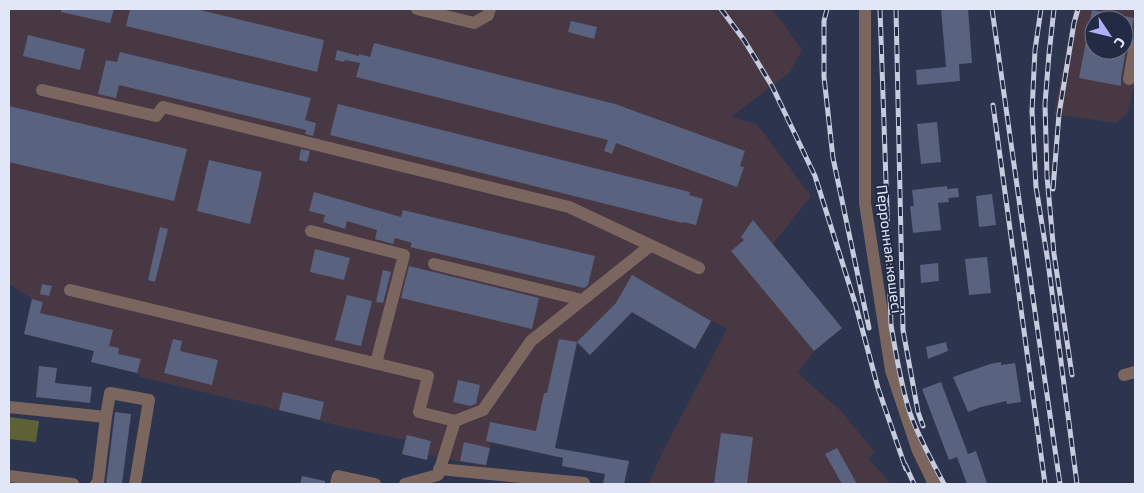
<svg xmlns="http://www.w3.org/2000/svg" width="1144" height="493" viewBox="0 0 1144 493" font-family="'Exo 2',sans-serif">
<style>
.industrial{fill:#483843;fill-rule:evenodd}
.green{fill:#5e6035}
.building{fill:#59627e}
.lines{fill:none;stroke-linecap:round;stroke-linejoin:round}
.minor{stroke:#7a665e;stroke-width:12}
.rail-casing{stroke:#c6ccde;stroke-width:5}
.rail{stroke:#232a43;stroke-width:3;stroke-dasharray:9;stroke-linecap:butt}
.labels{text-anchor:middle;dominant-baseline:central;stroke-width:4;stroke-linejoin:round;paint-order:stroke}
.street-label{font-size:15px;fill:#e1e7f7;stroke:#232a43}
</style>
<rect width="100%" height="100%" fill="#2d344e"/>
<path class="industrial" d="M9,9H773L802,50L790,72L731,117L757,124L811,196L773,244L842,328L814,351L798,373L841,411L875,452L868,458L891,484H648L665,447L727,329L712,321L695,349L632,313L590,355L577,343L553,456L491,443L486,467L428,455L427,460L402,454L405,440L335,425L320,420L140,377L137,373L91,362L94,351L24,334L32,299L9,284Z
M1074,9H1135V80L1128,113L1116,123L1054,114ZM1094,20H1124V50H1094Z"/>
<path class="green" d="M9,417L39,421L36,442L9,439Z"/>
<path class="building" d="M61,9H114L110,23L61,12Z
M130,9H196L324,40L317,72L126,26Z
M941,9H968L972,63L959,64L960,81L917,85L916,70L946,67Z
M1092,10L1122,16V20H1093H1094V50H1124V16L1134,18L1130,39L1127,44L1121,78V86L1079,78Z
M571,21L597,27L594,39L568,32Z
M28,35L85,49L80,70L23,56Z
M374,43L615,104L745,151L740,166L744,167L737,187L616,143L612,154L604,151L608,140L356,77L360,63L345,60L344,62L335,60L337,50L359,56V54L370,57Z
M120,52L311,98L305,120L316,123L313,136L305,134L306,130L119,85L116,98L98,94L106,60L117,62Z
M338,104L690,192L689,195L703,199L696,225L683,222L682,223L330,135Z
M9,106L187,149L174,201L9,162Z
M937,122L941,162L921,164L917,124Z
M301,149L310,151L307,162L299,160Z
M209,160L262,172L250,224L197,211Z
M947,186V189L958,188L959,197L948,198L949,202L938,203L941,230L913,233L910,206H914L912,190Z
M314,192L401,217L403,210L595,256L588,285L584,288L410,247L412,243L395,238L393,244L375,239L377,230L347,221L345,229L323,222L325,215L309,211Z
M992,194L996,225L979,227L976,196Z
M753,220L842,328L814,351L731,251L744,240L741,237Z
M160,227L168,229L155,282L148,280Z
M315,249L350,258L344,280L310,272Z
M987,257L991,293L969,295L965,259Z
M938,263L939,281L921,283L920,265Z
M409,266L539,298L532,329L401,298Z
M383,270L391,272L383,303L376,302Z
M632,275L711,321L695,349L632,312L590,355L577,342L616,303Z
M42,284L52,286L49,296L40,294Z
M347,295L372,301L361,346L335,340Z
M32,299L43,302L40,313L113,330L109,346L119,348L118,354L141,359L137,373L91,362L94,351L24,334Z
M173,339L182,341L180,351L218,360L212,385L164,373Z
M559,339L577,342L555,448L629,461L624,484H603L605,474L562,466L563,458L486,441L490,422L536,431L544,393H547Z
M946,342L948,351L928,359L926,347Z
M1001,362V365L1015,363L1021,402L1007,404L1006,401L981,407L968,412L953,377L990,364Z
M39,366L57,368L55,383L92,387L90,403L36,397Z
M458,380L480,385L476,404L470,406L453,402Z
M941,382L968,454L976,451L987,483L983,484H967L957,457L949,460L922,389Z
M283,392L324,402L320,420L279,410Z
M115,412L131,414L122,484H106Z
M721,433L753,437L747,484H714Z
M407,435L431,441L427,460L402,454Z
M464,442L490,448L486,465L460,461Z
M837,448L857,484H842L825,454Z
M302,476L325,481V484H300Z"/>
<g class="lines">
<path class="minor" d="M417,9L474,23L488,15L490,9
M865,9V203L891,370L918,451L934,484
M1129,79L1135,45
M42,90L156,116L163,107L569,207L699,268
M311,231L404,255L376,363
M434,264L582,300
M70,290L428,376L419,412L455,421
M1124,375L1135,372
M9,407L106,417
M439,469L584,483
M9,476L73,484
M96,484L98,483L106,417L110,393L149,400L135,484
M336,484L338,476L375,484
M405,484L438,475L455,421L483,410L531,341L650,246"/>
<defs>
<path id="rail" d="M721,9L744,40L772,86L815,176L856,306L878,388L906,469
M827,9L824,21V77L833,158L869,328
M880,9L891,325C896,354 901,386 910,413C919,438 932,461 944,484
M896,9L903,330L918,412L923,426
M992,9C1015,167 1036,326 1060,484
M1041,9L1035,50L1032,111L1036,187L1048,262L1077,484
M1054,9L1049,54L1045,104L1047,176L1054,254L1072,375
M993,105L1045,484
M1053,189L1059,114L1074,23L1078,9
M905,464L914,484"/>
</defs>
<use href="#rail" class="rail-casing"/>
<use href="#rail" class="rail"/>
</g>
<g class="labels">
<g class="street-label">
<text transform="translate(890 249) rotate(83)">Перронная көшесі</text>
</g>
</g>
<rect width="1144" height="493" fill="none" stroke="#e1e7f7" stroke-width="20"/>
<g transform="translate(1109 35) rotate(125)"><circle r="24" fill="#232a43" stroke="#6f768b"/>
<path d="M0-4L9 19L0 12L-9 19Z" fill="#acaffb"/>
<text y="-8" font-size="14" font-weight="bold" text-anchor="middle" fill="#e1e7f7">С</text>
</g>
</svg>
